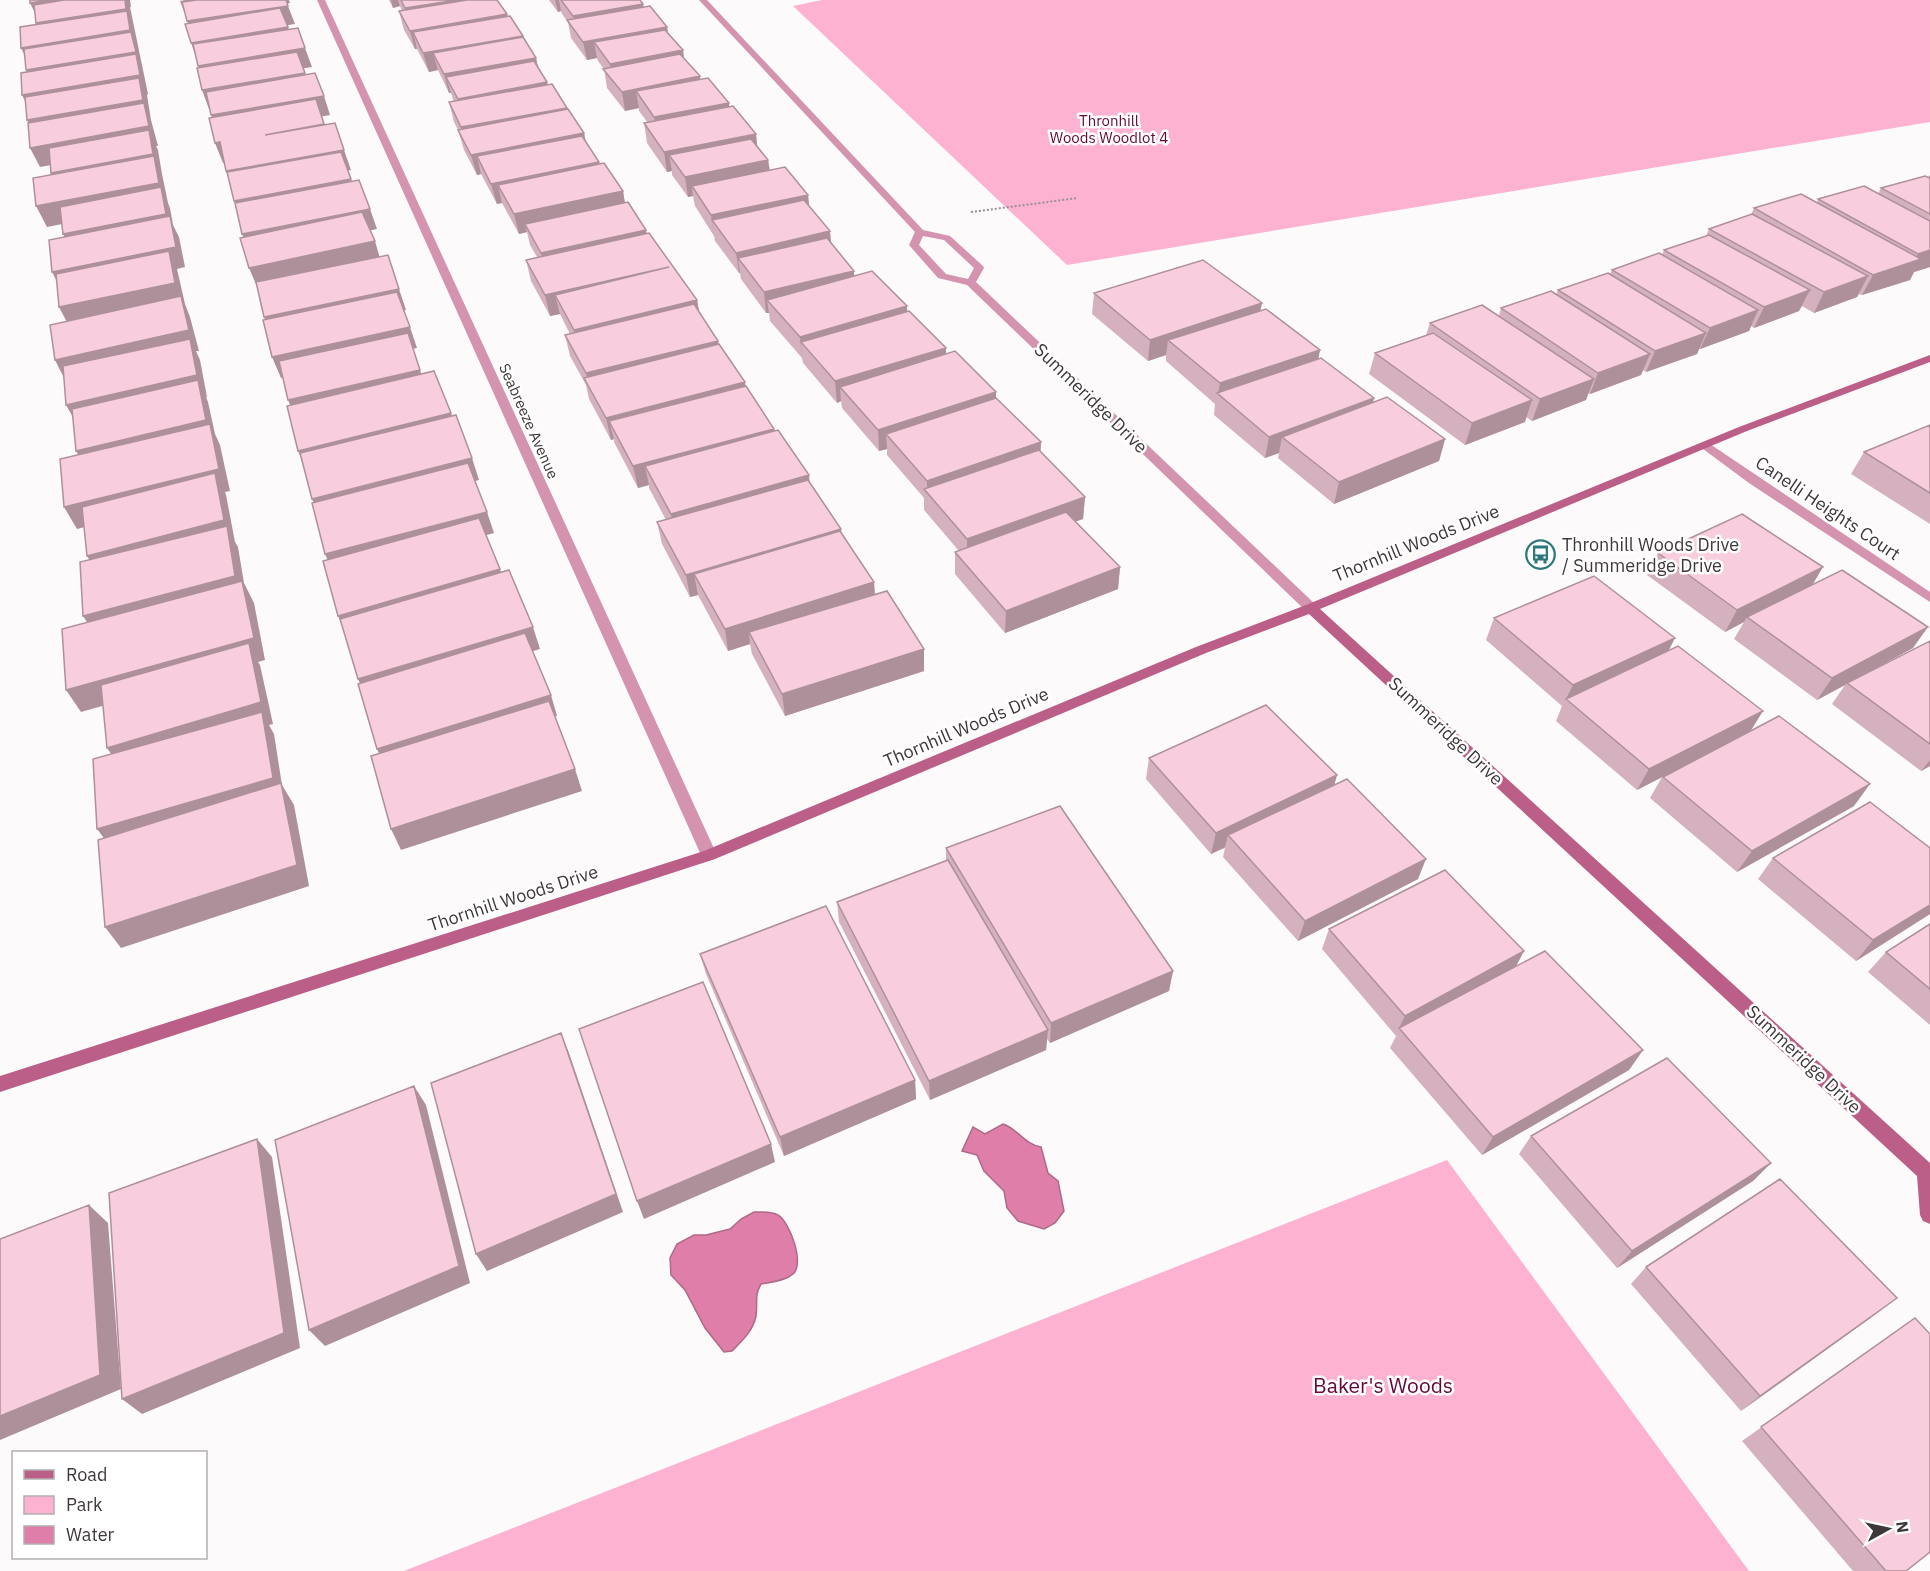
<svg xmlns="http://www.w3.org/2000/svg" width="1930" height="1571" viewBox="0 0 1930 1571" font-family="'IBM Plex Sans',sans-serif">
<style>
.green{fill:#fdb2d1}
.water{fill:#df7ea9;stroke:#af6988;stroke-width:1.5}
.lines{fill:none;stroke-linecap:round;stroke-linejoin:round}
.path{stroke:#969293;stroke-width:2;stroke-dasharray:2 2;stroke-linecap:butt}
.street{fill:#d493ae;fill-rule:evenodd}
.secondary{fill:#bb5f89;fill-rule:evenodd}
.wall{fill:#d5b1bf}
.shaded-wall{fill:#ae909b}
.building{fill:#f8cede;stroke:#ae909b;stroke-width:1.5}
.labels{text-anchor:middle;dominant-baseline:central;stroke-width:5;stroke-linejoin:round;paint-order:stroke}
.far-park-label{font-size:15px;fill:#62093b;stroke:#fff}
.far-street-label{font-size:15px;fill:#3e383a;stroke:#fff}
.street-label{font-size:18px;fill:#3e383a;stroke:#fff}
.poi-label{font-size:18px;fill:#3e383a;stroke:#fff;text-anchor:start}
.near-park-label{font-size:21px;fill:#62093b;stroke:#fff}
</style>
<rect width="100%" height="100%" fill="#fdfafb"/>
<path class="green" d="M822,0H1930V122L1067,265L793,6Z
M1447,1160L1749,1571H404Z"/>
<path class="water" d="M1003,1124C1018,1129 1024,1144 1041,1147L1048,1173L1058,1181L1064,1211L1055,1223L1044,1229L1018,1221L1007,1208L1004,1191L984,1171L977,1155L962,1151L973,1127L985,1134Z
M754,1212C762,1212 772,1211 778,1215C790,1222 805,1264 793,1274C785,1281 771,1282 761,1284C754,1296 758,1303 756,1316C753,1331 742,1341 732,1351L724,1352L705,1328L685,1290L671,1275L670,1258L677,1244L694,1235H706L730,1229L741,1219Z"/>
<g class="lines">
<path class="path" d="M971,212L1078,198"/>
<path class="street" d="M317,0H325L717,855L715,859L709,861L703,859L701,855Z
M699,0H707L923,230L950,236L983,266L984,268L976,282L1316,605L1318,608L1316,611H1306L967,285L938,278L909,245L915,232ZM923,236L944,240L974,268L968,279L946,274L919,245Z
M1707,442L1930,592V602L1749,483L1703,449L1701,446Z"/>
<path class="secondary" d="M1930,355V362L1747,431L1320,609L1930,1163V1224L1923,1221L1920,1215L1917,1176L1309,614L1206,653L715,859L0,1092V1076L704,851L1196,647L1306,605L1739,427Z"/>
</g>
<path class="wall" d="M389,0H497L536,58L538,68L548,85L567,108L584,133L585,141L599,164L623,191L625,203L646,230L647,234L697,300L699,312L718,341L719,344L775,431L809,481L841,534L874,582L875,594L924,649V671L785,716L752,654L750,644L728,651L698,595L690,597L662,544L657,522L666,520L649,488V485L638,488L614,442V439L611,440L589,399L586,385L570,356L565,335L570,334L560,314L550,316L531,281L526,260L537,257L530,245L527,232L519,234L502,203L497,204L481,174L477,175L464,150L458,130L454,122L449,102H454L451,93H449L438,70L429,72L417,49H415L404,30L399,11H402L400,6L393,8Z
M549,0H640L644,7L667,27L668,33L683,50L684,59L700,76V80L756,134L757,146L768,160L770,170L808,195L809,206L831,243L854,276L907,306V311L946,348V354L996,398L1041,442L1040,451L1085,497L1083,519L1075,521L1120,567L1118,589L1005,633L955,574V552L959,551L924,510V498L887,455V449L879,451L842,408L841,401L837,403L803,363L802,358L770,321L769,313H766L741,279L740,273H739L715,241L714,236L695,206L693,196L688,197L672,175V171L667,172L647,143L644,123H648L639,111V108L625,111L607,88L604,69L598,61L597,58L587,60L571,38L568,22L562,14L561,11L558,12Z
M1930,175V267L1914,272L1910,280L1862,295L1859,294L1857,297L1814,313L1802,306L1799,311L1754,328L1751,326L1749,331L1700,349H1699L1697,354L1646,372L1643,370L1641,375L1590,394L1588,393L1586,400L1532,421L1526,417L1525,422L1465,445L1369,374L1375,353L1426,335L1430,323L1499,316L1501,308L1556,295L1558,290L1610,274L1612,270L1662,255L1664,250L1706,236L1709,229L1751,215L1754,208L1817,203L1818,199L1878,194L1881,188L1928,177Z
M1094,293L1261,310L1320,350L1318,359L1374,398L1373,402L1445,439L1439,461L1334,504L1278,458L1279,453L1265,458L1214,415L1215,404L1166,361V355L1148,361L1092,314Z
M1930,425V524L1851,474L1864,452Z
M1658,553L1813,584L1913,648L1882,665L1930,641V766L1921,771L1832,704L1845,685L1817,700L1734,639L1744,622L1725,632L1647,575Z
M1494,618L1669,650L1751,730L1854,806L1737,872L1650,798L1662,777L1637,790L1556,721L1562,706L1486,640Z
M1149,758L1337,775L1334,785L1418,879L1298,941L1223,857L1225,848L1211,854L1146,779Z
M946,848L1173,971L1169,991L1050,1043L1047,1039L1046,1050L930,1100L839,922L837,902L946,861Z
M1930,848V914L1856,961L1758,879L1773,858Z
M1930,924V1025L1868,972L1886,952Z
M1329,929L1524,951L1516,966L1643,1050L1629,1070L1482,1155L1390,1048L1396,1036L1322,949Z
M700,954L915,1080L916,1099L784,1156L706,974Z
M1531,1136L1771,1163L1753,1181L1617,1268L1519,1154Z
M1646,1267L1876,1314L1741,1411L1631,1284Z
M1915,1318L1906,1571H1853L1742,1441Z"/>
<path class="shaded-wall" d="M49,0H130L131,7H130L148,94L147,95L151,120L158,146H156L158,150L162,174L168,203L170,208L173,225L179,237L185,267L177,269L185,304L190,317L199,351H196L200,360L207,397H206L208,402L215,434L220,445L230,491L225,492L226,495L235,542L238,547L244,583L254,603L265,660L258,662L260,665L273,724L269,725L274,734L282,785L294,805L309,886L121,948L105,927L113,850L97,829L122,769L107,748L253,663L81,712L66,690L97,637L83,616L100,577L87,556L219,493L77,529L64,507L88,472L76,451L78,426L66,405V382L55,360L70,328L59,307L63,293L52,272L73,255L63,234L164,204L47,227L36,206L61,193L51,173L152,147L40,167L30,148L37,140L27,120L32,115L22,95L35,89L26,70L30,66L21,48L45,42L36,23L39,21L30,3Z
M185,0H289L290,3L187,19L180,1Z
M391,0H398L400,6L393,8Z
M457,0H496L411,27L405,8Z
M555,0H559L561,11L558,12Z
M643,4L646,22L576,31L573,16Z
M288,6L295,24L194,40L187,21Z
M507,14L511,32H413L417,49H415L410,31Z
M288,27L294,46L198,62L191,43Z
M667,27L670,45L594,42L597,58L587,60L583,42Z
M523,36L528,54L433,53L438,70L429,72L423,53Z
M305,48L312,67L205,85L198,66Z
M683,50L685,69L614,83L610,64Z
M536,58L540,77H446L451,93H449L444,74Z
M305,73L311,92L209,109L202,90Z
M700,76L702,95L636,91L639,108L625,111L622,92Z
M547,82L552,102L463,118L458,99Z
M324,96L330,115L219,135L211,115Z
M729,103L731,123L658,137L654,117Z
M567,108L571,127L467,147L461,127Z
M584,133L588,153L477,156L481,174L477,175L471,155Z
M756,134L758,154L669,155L672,171L667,172L664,152Z
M220,142L228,162L223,163L215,143Z
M344,150L351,170L234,191L226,171Z
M768,160L771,180L692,186L693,196L688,197L685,177Z
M599,162L603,182L498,185L502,203L497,204L491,184Z
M351,179L357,199L242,221L234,201Z
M623,191L626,211L525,224L527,232L519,234L514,214Z
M808,195L810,215L712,220L714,236L711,215Z
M370,209L377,229L250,254L242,234Z
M646,230L650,250L546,274L541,253Z
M830,231L832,251L738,258L740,273H739L736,253Z
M375,241L381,262L258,289L249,268Z
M1930,250V267L1914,272L1910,280L1862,295L1873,275L1914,261L1918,254Z
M669,267L555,295L560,314L550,316L545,295Z
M854,271L855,291L767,300L769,313H766L764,292Z
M1868,276L1857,297L1814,313L1824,292Z
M399,289L406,310L273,338L264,317Z
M1810,290L1799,311L1754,328L1764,307Z
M697,300L701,321L579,351L574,330Z
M1262,303L1258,324L1168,340L1166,355L1148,361L1150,340Z
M907,306L908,327L801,342L802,358L800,337Z
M1758,310L1749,331L1700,349L1710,328Z
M410,327L417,348L281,378L272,357Z
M1706,333L1697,354L1646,372L1655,351Z
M718,341L721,362L589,387L586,373Z
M946,348V369L840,387L841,401L837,403L835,381Z
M1320,350L1316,371L1218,394L1220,383Z
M1650,354L1641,375L1590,394L1598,373Z
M420,370L427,391L297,421L288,400Z
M1594,379L1586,400L1532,421L1540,399Z
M745,382L748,403L609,421L614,439L611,440L606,418Z
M996,392V414L886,434L887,449L879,451L878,430Z
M1374,398L1369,420L1282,437L1279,453L1265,458L1269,437Z
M1532,400L1525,422L1465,445L1472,423Z
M451,413L458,435L307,472L298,451Z
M774,429L777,450L645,466L649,485L638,488L633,466Z
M1445,439L1439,461L1334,504L1339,482Z
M1041,442L1040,464L927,493V481Z
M472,458L479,480L322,521L312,499Z
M809,475L811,497L675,536L671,514Z
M1085,497L1083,519L967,561V539Z
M487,512L494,533L335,576L325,554Z
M841,529L843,551L694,574L698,595L690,597L686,575Z
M1120,567L1118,589L1005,633L1006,611Z
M1823,567L1810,589L1747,617L1744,622L1725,632L1737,610Z
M500,569L507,591L348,638L338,616Z
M874,582L875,604L749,632L750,644L728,651L725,629Z
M533,627L540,649L368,701L358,679Z
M1928,627L1913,648L1848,683H1847L1845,685L1817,700L1832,678Z
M1675,638L1664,660L1566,699L1573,685Z
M924,649V671L785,716L782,694Z
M551,695L557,716L387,771L377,749Z
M1763,711L1750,732L1637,790L1649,769Z
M1930,760V766L1921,771Z
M575,769L582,791L401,850L391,829Z
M1337,775L1331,797L1228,835L1225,847L1211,854L1216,833Z
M1870,784L1854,806L1737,872L1752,851Z
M1426,859L1418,879L1298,941L1305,921Z
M1930,905V914L1856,961L1873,940Z
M1524,951L1513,972L1399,1028L1405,1016Z
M1173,971L1169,991L1050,1043L1051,1023Z
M1048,1030L1046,1050L930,1100L929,1081Z
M561,1033L569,1053L623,1212L487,1271L476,1254Z
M1643,1050L1629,1070L1482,1155L1493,1137Z
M915,1080L916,1099L784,1156L780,1137Z
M414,1086L426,1105L470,1283L325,1346L309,1330Z
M257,1139L272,1157L300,1348L142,1414L122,1399Z
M771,1144L775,1162L644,1219L637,1201Z
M1771,1163L1753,1181L1617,1268L1632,1251Z
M89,1205L108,1223L121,1389L0,1440V1416Z
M1897,1298L1876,1314L1741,1411L1760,1396Z"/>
<path class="building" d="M30,0H49L30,3Z
M64,0H125L126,9L36,23L34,5Z
M197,0H286L288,6L187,21L182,2Z
M401,0H457L405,8Z
M467,0H497L507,14L410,31L399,11Z
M561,0H640L643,4L573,16Z
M650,6L667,27L583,42L567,20Z
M280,8L288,27L191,43L185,24Z
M127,11L130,30L21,48L20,27Z
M510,16L523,36L423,53L413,32Z
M298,28L305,48L198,66L193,44Z
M665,30L683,50L610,64L594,42Z
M131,32L136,52L26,70L24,49Z
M523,37L536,58L444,74L433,53Z
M297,52L305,73L202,90L197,68Z
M136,54L140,75L22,95L21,73Z
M680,54L700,76L622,92L603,69Z
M534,61L547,82L458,99L446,77Z
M315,73L324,96L211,115L206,92Z
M139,78L143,100L27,120L25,97Z
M708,78L729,103L654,117L636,91Z
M552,84L567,108L461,127L449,102Z
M316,99L324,124L265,135L335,123L344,150L226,171L220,142L215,143L209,118Z
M144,103L149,126L30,148L28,123Z
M733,106L756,134L664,152L644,123Z
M568,109L584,133L471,155L458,130Z
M149,130L153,154L51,173L49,148Z
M582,136L599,162L491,184L477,156Z
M751,139L768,160L685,177L669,155Z
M341,152L351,179L234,201L227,172Z
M154,156L159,183L36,206L33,178Z
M604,163L623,191L514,214L498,185Z
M785,167L808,195L711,215L692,186Z
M1925,176L1930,178V214L1881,188Z
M359,180L370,209L242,234L235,203Z
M1864,186L1930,221V250L1918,254L1818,199Z
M161,187L166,214L63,234L60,207Z
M1801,194L1921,259L1873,275L1754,208Z
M804,200L830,231L736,253L712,220Z
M628,202L646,230L541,253L525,224Z
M362,212L375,241L249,268L240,238Z
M1752,214L1868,276L1824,292L1709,229Z
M170,216L176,247L52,272L49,240Z
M649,233L697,300L574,330L555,295L669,267L545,295L526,260Z
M1709,235L1810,290L1764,307L1664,250Z
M827,238L854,271L764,292L738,258Z
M169,251L175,283L59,307L56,274Z
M1659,253L1758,310L1710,328L1612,270Z
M388,255L399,289L264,317L256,282Z
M1203,260L1262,303L1150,340L1094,293Z
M872,271L907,306L800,337L767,300Z
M1608,273L1706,333L1655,351L1558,290Z
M1551,291L1650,354L1598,373L1501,308Z
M397,292L410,327L272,357L263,320Z
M181,296L189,330L55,360L50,325Z
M694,304L718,341L586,373L565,335Z
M1482,305L1594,379L1540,399L1430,323Z
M1266,309L1320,350L1220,383L1168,340Z
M909,311L946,348L835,381L801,342Z
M408,333L420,370L288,400L279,361Z
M1433,333L1532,400L1472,423L1375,353Z
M190,339L197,375L66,405L63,366Z
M719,344L745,382L606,418L584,378Z
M955,351L996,392L878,430L840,387Z
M1321,358L1374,398L1269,437L1217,393Z
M434,371L451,413L298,451L287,406Z
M198,380L206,420L76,451L72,409Z
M746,386L774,429L633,466L609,421Z
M1387,397L1445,439L1339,482L1282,437Z
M996,398L1041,442L927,481L886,434Z
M456,415L472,458L312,499L300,453Z
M210,424L219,469L64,507L60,459Z
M1930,425V493L1864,452Z
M778,430L809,475L671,514L645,466Z
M1039,450L1085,497L967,539L924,489Z
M468,463L487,512L325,554L312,503Z
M215,473L224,520L87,556L82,507Z
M808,480L841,529L686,575L657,522Z
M1066,512L1120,567L1006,611L955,552Z
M1742,514L1823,567L1737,610L1658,553Z
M479,518L500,569L338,616L323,561Z
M227,526L235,576L83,616L80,562Z
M840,531L874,582L725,629L694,574Z
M509,570L533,627L358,679L340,619Z
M1842,570L1928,627L1832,678L1747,617Z
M1594,576L1675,638L1573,685L1494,618Z
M242,581L254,638L66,690L62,629Z
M887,591L924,649L782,694L749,632Z
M525,633L551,695L377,749L358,684Z
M1930,641V744L1847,683Z
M249,643L261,702L107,748L101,685Z
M1678,646L1763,711L1649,769L1566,699Z
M549,701L575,769L391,829L371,756Z
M1266,705L1337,775L1216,833L1149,758Z
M262,712L273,778L97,829L93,759Z
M1779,716L1870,784L1752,851L1663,777Z
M1347,779L1426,859L1305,921L1228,835Z
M281,783L297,865L105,927L98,840Z
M1870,802L1930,848V905L1873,940L1773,858Z
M1060,806L1173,971L1051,1023L946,848Z
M948,860L1048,1030L929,1081L837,902Z
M1445,870L1524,951L1405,1016L1329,929Z
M826,906L915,1080L780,1137L700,954Z
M1930,924V989L1886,952Z
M1545,951L1643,1050L1493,1137L1399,1028Z
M703,982L771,1144L637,1201L579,1029Z
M561,1033L616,1194L476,1254L431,1083Z
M1667,1058L1771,1163L1632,1251L1531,1136Z
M414,1086L459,1266L309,1330L275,1140Z
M257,1139L284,1333L122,1399L109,1193Z
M1780,1179L1897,1298L1760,1396L1646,1267Z
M89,1205L100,1375L0,1416V1239Z
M1915,1318L1930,1334V1552L1906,1571H1886L1761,1427Z"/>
<defs>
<symbol id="bus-ring" viewBox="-11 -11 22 22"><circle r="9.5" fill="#fff" stroke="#2d777d" stroke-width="1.5"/><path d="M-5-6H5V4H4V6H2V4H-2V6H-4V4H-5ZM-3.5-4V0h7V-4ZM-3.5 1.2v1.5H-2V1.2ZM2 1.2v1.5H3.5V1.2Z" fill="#2d777d"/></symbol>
</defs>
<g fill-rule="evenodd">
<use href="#bus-ring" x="1524" y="538" width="33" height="33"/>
</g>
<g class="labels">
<g class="far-park-label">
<text x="1109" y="120">Thronhill<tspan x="1109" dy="17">Woods Woodlot 4</tspan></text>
</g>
<g class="far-street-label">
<text transform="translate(529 421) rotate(66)">Seabreeze Avenue</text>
</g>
<g class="street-label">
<text transform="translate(1091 398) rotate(44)">Summeridge Drive</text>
<text transform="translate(1828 508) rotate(34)">Canelli Heights Court</text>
<text transform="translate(1416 543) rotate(-22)">Thornhill Woods Drive</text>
<text transform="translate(966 727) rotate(-23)">Thornhill Woods Drive</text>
<text transform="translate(1446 731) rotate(43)">Summeridge Drive</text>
<text transform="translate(513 898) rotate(-18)">Thornhill Woods Drive</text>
<text transform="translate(1804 1059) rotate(43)">Summeridge Drive</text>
</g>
<g class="poi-label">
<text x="1562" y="544">Thronhill Woods Drive<tspan x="1562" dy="21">/ Summeridge Drive</tspan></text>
</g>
<g class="near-park-label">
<text x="1383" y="1385">Baker's Woods</text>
</g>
</g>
<rect x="12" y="1451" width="195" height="108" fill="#ffffff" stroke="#b2afb0" stroke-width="1.5"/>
<rect x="24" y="1470" width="30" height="9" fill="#bb5f89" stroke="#b2afb0" stroke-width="1.5"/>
<text x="66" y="1481" font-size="18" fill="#3e383a">Road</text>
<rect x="24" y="1496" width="30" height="18" fill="#fdb2d1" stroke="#b2afb0" stroke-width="1.5"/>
<text x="66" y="1511" font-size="18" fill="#3e383a">Park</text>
<rect x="24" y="1526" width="30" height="18" fill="#df7ea9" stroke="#b2afb0" stroke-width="1.5"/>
<text x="66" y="1541" font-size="18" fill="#3e383a">Water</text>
<g transform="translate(1888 1529) rotate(82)" stroke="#ffffff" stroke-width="4.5" paint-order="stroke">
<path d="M0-4.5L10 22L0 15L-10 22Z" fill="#3e383a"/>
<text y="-9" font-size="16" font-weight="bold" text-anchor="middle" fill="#3e383a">N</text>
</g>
</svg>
